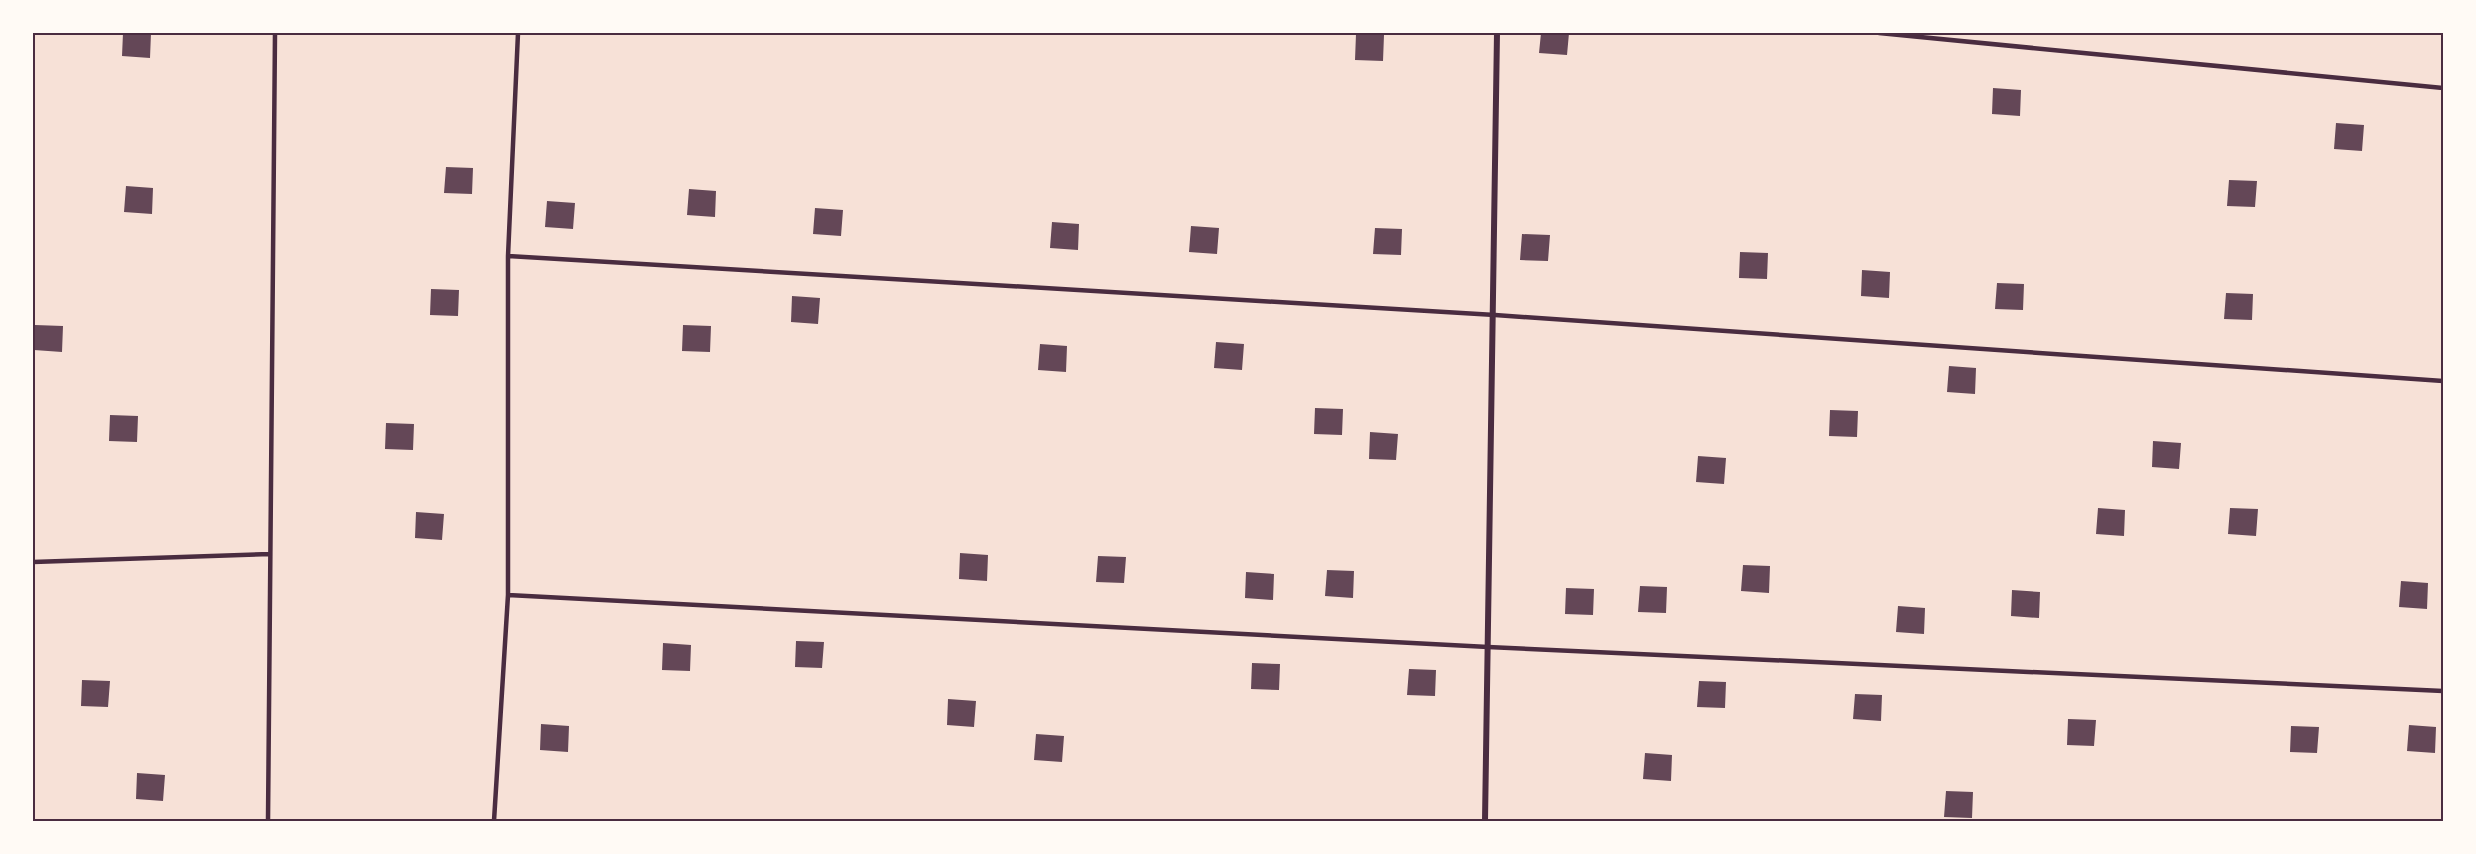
<svg xmlns="http://www.w3.org/2000/svg" width="2476" height="854" viewBox="0 0 2476 854" font-family="Barlow,sans-serif">
<style>
.building{fill:#644757}
.lines{fill:none;stroke-linecap:round;stroke-linejoin:round}
.service{stroke:#4a2c40;stroke-width:4.5}
.minor{stroke:#4a2c40;stroke-width:6}
.neatline{fill:none;stroke:#4a2c40;stroke-width:2}
</style>
<rect width="100%" height="100%" fill="#f7e1d7"/>
<path class="building" d="M123,33H151L150,58L122,56Z
M1541,33H1569L1567,55L1539,53Z
M1356,34L1384,35L1383,61L1355,60Z
M1993,88L2021,90L2020,116L1992,114Z
M2336,123L2364,125L2362,151L2334,149Z
M446,167L473,168L472,194L444,193Z
M2229,180L2257,181L2255,207L2227,206Z
M126,186L153,188L152,214L124,212Z
M689,189L716,191L715,217L687,215Z
M547,201L575,203L573,229L545,227Z
M815,208L843,210L841,236L813,234Z
M1052,222L1079,224L1078,250L1050,248Z
M1191,226L1219,228L1217,254L1189,252Z
M1375,228L1402,229L1401,255L1373,254Z
M1522,234L1550,235L1548,261L1520,260Z
M1740,252L1768,253L1767,279L1739,278Z
M1862,270L1890,272L1889,298L1861,296Z
M1997,283L2024,284L2023,310L1995,309Z
M431,289L459,290L458,316L430,315Z
M2226,293L2253,294L2252,320L2224,319Z
M792,296L820,298L818,324L791,322Z
M35,325L63,326L62,352L34,350Z
M683,325L711,326L710,352L682,351Z
M1216,342L1244,344L1242,370L1214,368Z
M1040,344L1067,346L1066,372L1038,370Z
M1949,366L1976,368L1975,394L1947,392Z
M1315,408L1343,409L1342,435L1314,434Z
M1830,410L1858,411L1857,437L1829,436Z
M110,415L138,416L137,442L109,441Z
M386,423L414,424L413,450L385,449Z
M1370,432L1398,434L1396,460L1369,459Z
M2153,441L2181,443L2179,469L2152,467Z
M1698,456L1726,458L1724,484L1696,482Z
M2098,508L2125,510L2124,536L2096,534Z
M2230,508L2258,509L2256,536L2228,534Z
M416,512L444,514L442,540L415,538Z
M960,553L988,555L987,581L959,579Z
M1098,556L1126,557L1124,583L1096,582Z
M1743,565L1770,566L1769,593L1741,591Z
M1327,570L1354,571L1353,598L1325,596Z
M1246,572L1274,574L1273,600L1245,598Z
M2401,581L2428,583L2427,609L2399,607Z
M1640,586L1667,587L1666,613L1638,612Z
M1566,588L1594,589L1593,615L1565,614Z
M2012,590L2040,592L2039,618L2011,616Z
M1898,606L1925,608L1924,634L1896,632Z
M796,641L824,642L822,668L795,667Z
M663,643L691,645L690,671L662,670Z
M1252,663L1280,664L1279,690L1251,689Z
M1409,669L1436,670L1435,696L1407,695Z
M82,680L110,681L108,707L81,706Z
M1699,681L1726,682L1725,708L1697,707Z
M1855,694L1882,695L1881,721L1853,719Z
M948,699L976,701L974,727L947,725Z
M2068,719L2096,720L2094,746L2067,745Z
M541,724L569,726L568,752L540,750Z
M2409,725L2436,727L2435,753L2407,751Z
M2291,726L2319,727L2317,753L2290,752Z
M1036,734L1064,736L1062,762L1034,760Z
M1645,753L1672,755L1671,781L1643,779Z
M137,773L165,775L163,801L136,799Z
M1946,791L1973,792L1972,818L1944,817Z"/>
<g class="lines">
<path class="service" d="M1879,33L2443,88
M508,256L1495,315L2443,381
M33,562L270,554
M508,595L1488,647L2443,691
M268,821L275,33
M494,821L508,595V256L518,33"/>
<path class="minor" d="M1485,821L1497,33"/>
</g>
<rect width="2476" height="854" fill="none" stroke="#fffaf5" stroke-width="69"/>
<rect x="34" y="34" width="2408" height="786" class="neatline"/>
</svg>
